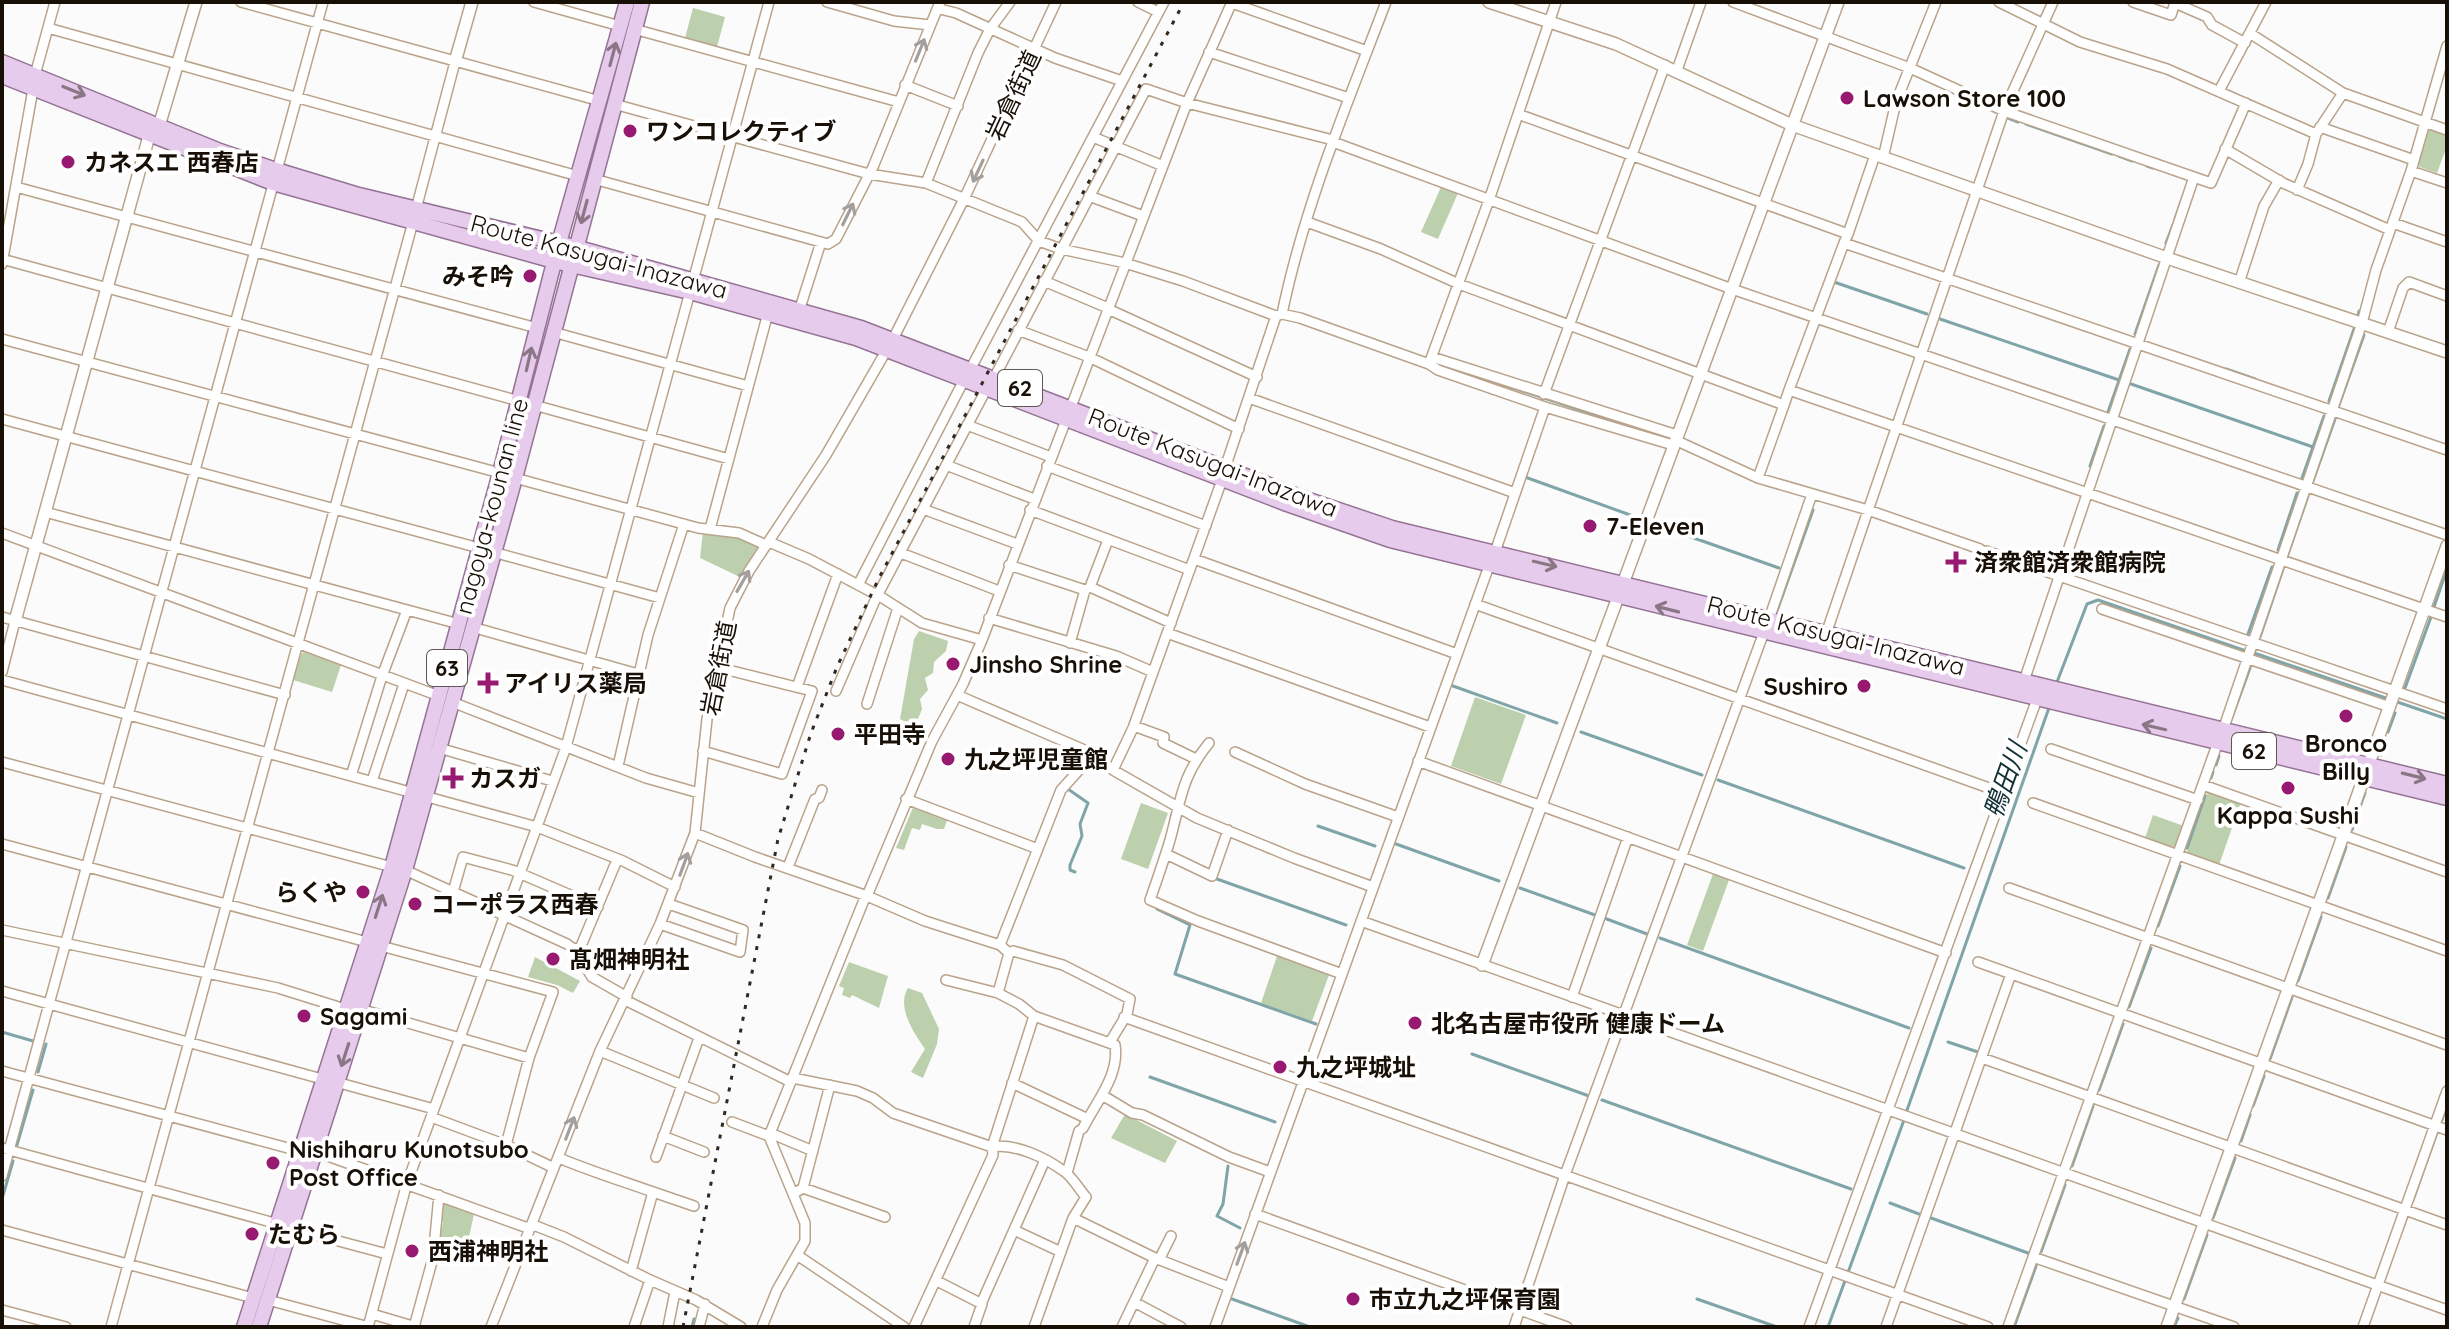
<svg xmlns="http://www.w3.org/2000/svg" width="2449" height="1329" viewBox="0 0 2449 1329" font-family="Quicksand,'Noto Sans JP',sans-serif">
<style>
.green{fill:#bcd0ad}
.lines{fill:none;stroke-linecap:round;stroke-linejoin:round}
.stream{stroke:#80a5a8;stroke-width:3}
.minor-casing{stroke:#b9a38a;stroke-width:12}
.tertiary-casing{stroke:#b9a38a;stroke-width:14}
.primary-casing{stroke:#947393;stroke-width:17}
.minor{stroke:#fff;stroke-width:9}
.tertiary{stroke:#fff;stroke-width:11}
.primary{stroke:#e7cbec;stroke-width:14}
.rail{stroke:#302921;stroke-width:3;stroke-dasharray:4 8;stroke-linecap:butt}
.oneway{stroke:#a39f9c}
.oneway2{stroke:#8a7785}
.poi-dot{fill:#981970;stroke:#fff;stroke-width:3}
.labels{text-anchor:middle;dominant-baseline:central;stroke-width:8;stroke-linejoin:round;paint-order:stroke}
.shield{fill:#fff;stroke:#5d5851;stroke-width:2}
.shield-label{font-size:22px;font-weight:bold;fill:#181007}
.street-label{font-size:24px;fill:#181007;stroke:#fff}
.poi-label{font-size:24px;font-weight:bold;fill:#181007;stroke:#fff;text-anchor:start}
.water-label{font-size:26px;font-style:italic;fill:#143135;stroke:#fff}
</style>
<rect width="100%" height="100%" fill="#fbfbfb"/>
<path class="green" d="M693,8L725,17L717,47L685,38Z
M2430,130L2447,135V146L2437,173L2420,167L2418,164L2427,131Z
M1441,187L1458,193L1438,239L1421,232Z
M703,532L738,536L758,545V548L740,577L700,558Z
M919,631L948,641L946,651L934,662L933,673L925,678L928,690L920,699L922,709L918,719L912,720L909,724L900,719L914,639Z
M304,652L341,665L332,692L293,680L301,654Z
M1475,697L1526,715L1501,784L1451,766Z
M2211,792L2241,802L2219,865L2189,854L2187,850L2207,793Z
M1141,803L1168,813L1148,869L1121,859Z
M914,805L948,818L944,829H937L922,824L920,830L912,828L904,850L896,848Z
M2153,815L2184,826L2177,846L2171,847L2145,838Z
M1713,874L1729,880L1703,951L1687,945Z
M1277,956L1329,975L1312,1021L1261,1003Z
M535,957L580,981L573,993L557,985L528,977Z
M849,962L888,976L879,1008L852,995L850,998L842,995L844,988L839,986Z
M908,988L922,993L939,1029L937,1044L923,1078L911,1072L925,1049C914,1033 896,1007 908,988Z
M1125,1114L1177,1141L1165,1163L1111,1138Z
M443,1202L474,1214L465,1255L438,1246L443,1222L440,1221Z"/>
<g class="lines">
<path class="stream" d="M2008,118L2018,122
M2026,124L2112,154
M2119,156L2132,161
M2147,166L2153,168
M2175,219L2181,202
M2166,243L2173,225
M1834,282L1927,314
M2358,316L2359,311
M1940,319L2119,380
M2135,334L2159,265
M1443,365L1660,436
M2226,369L2255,379
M2131,384L2313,447
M2329,401L2354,329
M2339,405L2364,335
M2108,412L2130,349
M2090,466L2104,426
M1525,477L1633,516
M2302,478L2324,416
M2313,481L2335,419
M1657,525L1779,568
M2278,550L2297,493
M2288,554L2308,496
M2434,607L2447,569
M1777,611L1813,510
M2248,634L2272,567
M2260,637L2283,569
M2254,653L2447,719
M2057,682L2087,604L2098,600L2246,651
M1453,686L1557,723
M2405,688L2431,617
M2231,720L2250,668
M1581,732L1702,775
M2388,732L2395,713
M2381,755L2385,742
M2216,765L2219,756
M2211,778L2213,772
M1718,780L1964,868
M1068,789L1088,803L1080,824L1082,836L1070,865V870L1075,872
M2356,818L2365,793
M1318,826L1375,846
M2352,830L2353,827
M1396,844L1499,881
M2187,848L2205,796
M1217,879L1346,925
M1520,888L1595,915
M2328,898L2346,847
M1157,909L1190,925L1175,974L1316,1024
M1604,918L1647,934
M2158,926L2180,866
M1660,938L1909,1028
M2298,981L2321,917
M2129,1007L2151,948
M2,1032L33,1041
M1948,1042L1978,1052
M1472,1054L1589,1096
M2270,1059L2292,997
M38,1072L46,1044
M1150,1077L1275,1122
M2099,1090L2123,1024
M1602,1100L1851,1189
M2253,1106L2264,1076
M1906,1113L2050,705
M2442,1120L2447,1105
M2241,1141L2250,1115
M17,1145L33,1090
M1228,1166L1223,1204L1217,1216L1240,1228
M2072,1166L2093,1106
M2,1199L13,1161
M2413,1200L2436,1135
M1890,1203L1919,1214
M1931,1218L2028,1253
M2213,1218L2235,1158
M2402,1230L2406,1218
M2041,1252L2065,1185
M1232,1299L1310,1327
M1697,1299L1777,1327
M2184,1299L2207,1235
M692,1327L694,1319
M1828,1327L1904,1120
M2014,1327L2036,1266
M2174,1327L2178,1318"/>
<defs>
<path id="minor" d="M241,2L600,101
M534,2L620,26
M827,2L894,21L930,25
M1138,2L1158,12
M1733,2L1910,68L2004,111L2211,183L2246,103
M1999,2L2080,42L2167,69L2316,134
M2133,2L2171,15L2175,3L2207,17L2212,25L2245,43
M1232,3L1367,51
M940,9L956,13L1055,58L1122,81
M48,28L578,176
M634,29L899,102
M2251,34L2343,93L2447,130
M1209,52L1349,98
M1677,70L1701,2
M35,75L55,2
M905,85L958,106
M2219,91L2266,2
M614,104L869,174L926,183L1022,222L1039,241L1061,249L1125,263L1183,281L1276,316L1282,314L1300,318L1429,364L1438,370L1545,407L1673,445
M1518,114L1848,234L1844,243L2447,450
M2320,127L2414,160
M1093,137L1163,166
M1333,142L1732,289L2447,535
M2225,149L2283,183L2390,230
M1883,158L1896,102L1936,2
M2411,171L2447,183
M594,179L828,244L836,239L873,167L940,2
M926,183L978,53L990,29L1010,2
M16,187L537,328
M2297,190L2308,164L2316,134L2343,93
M1089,196L1143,216
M416,209L455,62
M1307,222L1381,249L1459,284L1784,405L1789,390L2447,617
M2393,223L2447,242
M1848,234L1875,155
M2,259L519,401
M2,264L33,89
M693,281L769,2
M1044,281L1108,308
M2239,283L2264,206L2279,180
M800,308L821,242
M1108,309L1257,377
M1282,314C1304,207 1347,104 1386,2
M1018,330L1089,357L1239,429
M553,332L748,386
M2388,332L2403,288L2409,282L2447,296
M2,339L500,473
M1432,357L1677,435
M1429,364L1489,200L1556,2
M971,368L1164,2
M994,378L1146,89L1187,103L1333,140
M1789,390L1844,243
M1544,394L1665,65
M1249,398L1515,493
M534,405L729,459
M2,419L479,548
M967,425L1051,457
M1675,440L1758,478L1868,510L1980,549
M946,465L1034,499
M1047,466L1206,526
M1225,468L1276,316
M515,478L698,528L739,533L766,545
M1758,478L1784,405
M923,509L1017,544
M1030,510L1190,570
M45,512L459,624
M710,529L768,313
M2,533L439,696
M769,542L809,559L881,597L922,623L982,640
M1986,551L2447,709
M493,552L660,598
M1495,552L1545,407
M901,553L999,591
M1194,559L1457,654
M1009,565L1085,590L1090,587L1171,623
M858,585L964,380
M1090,587L1108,540
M1475,604L2003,793
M2102,609L2390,707
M2,617L285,695
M989,618L1116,656L1153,672
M1769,619L1812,494
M472,627L638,674
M1167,633L1430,727
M1826,634L2004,111L2053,2
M1070,643L1085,590
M2,672L15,621
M2,680L537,827L623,861L675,887
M2024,681L2194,177
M797,687L838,574
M836,691L876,598L987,388
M957,695L1089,752L1113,770L1197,818L1294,858L1373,887
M452,702L646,778L699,793
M867,704L898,608
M1134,726L1164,737L1163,743L1196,759
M2223,730L2362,323L2376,270L2411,171L2447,46
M1209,743C1181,777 1181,800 1170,840C1164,860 1157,880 1150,900L1198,921L1342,974
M439,748L552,781
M2051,749L2198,800
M703,751L782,774L812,691L716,667
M1235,752L1305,784L1398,817
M1418,761L1946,953
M2,762L392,867
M618,766L648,635L684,524
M1113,770L1133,728L1222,480
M351,776L382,676L407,610
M372,781L404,684
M2203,785L2447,872
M906,799L1038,849
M2033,803L2447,951
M695,833L755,857L867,896L925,921L1000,945L1009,953L998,993
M2,844L367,942
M1166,854L1212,876L1228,830
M788,867L815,799L819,798L822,790
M405,870L567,944L575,950L592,977L627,997
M2009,888L2447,1045
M453,892L463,857L512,870L598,907
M867,896L932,741L963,684L982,640L1187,103L1232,2
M1361,921L2447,1310
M660,924L740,952L743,930L669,904
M2,930L278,988L345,1009
M1000,945L1061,790L1080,769L1089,752
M381,946L553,992L529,1058L506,1145
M575,950L581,946L617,860
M1009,953L1013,951L1063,965L1130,999L1127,1014L1110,1042
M1978,962L2447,1130
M946,980L998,993L1019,1004L1034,1016L1115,1045C1120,1075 1096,1102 1083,1128L1079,1131L1067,1173
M2,991L322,1079
M1572,997L1628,837
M625,1000L791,1082
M360,1009L529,1058
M1124,1017L1988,1327
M600,1051L714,1098
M1982,1058L2447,1225
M2,1071L299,1151H314L525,1227L536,1226L564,1237L650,1280L696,1300L741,1327
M793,1078L857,1091L873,1098L893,1113L992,1147C1016,1143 1046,1158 1065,1172C1073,1178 1079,1189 1086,1197L1073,1218L1034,1327
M336,1082L434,1109
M1012,1083L1088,1119
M1102,1095L1132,1113L1143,1115L1229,1157L1270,1172
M431,1117L506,1145L554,1168
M732,1122L769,1136
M770,1133L813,1151
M663,1136L704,1152
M2,1148L278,1224
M656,1157L699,1038
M559,1158C590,1171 622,1181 653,1192L631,1271
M2,1176L323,2
M803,1188L885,1217
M653,1192L694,1206
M793,1194L803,1188L830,1085
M1255,1214L1567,1327
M1073,1218L1155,1258L1229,1287
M290,1228L387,1254
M2,1230L253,1298
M1014,1230L1061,1252
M797,1255L904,1327
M2033,1257L2234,1327
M1159,1260L1171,1236
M937,1281L982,1304L974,1327
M268,1300L369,1327
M1134,1302L1181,1327
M981,1304L1045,1160
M2,1310L66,1327
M372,1314L416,1327
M111,1327L413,222
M368,1327L407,1183L566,747L690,292
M414,1327L433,1258L439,1195
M491,1327L600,1051L660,924L695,833L707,719L730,608L749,571L826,455L893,339L964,199L1056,2
M634,1327L650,1280
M668,1327L675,1292
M699,1327L705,1304
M762,1327L777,1290L805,1241V1223L769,1136L866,895
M914,1327L993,1155L992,1147L1034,1016
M1122,1327L1155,1258
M1215,1327L1489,566
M1514,1327L1565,1175L1764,632
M1809,1327L2037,699
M1886,1327L2011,974
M2008,1327L2218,742
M2363,1327L2447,1091"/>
<path id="tertiary" d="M1489,2L1616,44L1792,125L2167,258L2447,352
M455,62L472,2
M159,126L196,2
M15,621L149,136
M1482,965L1838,2
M2167,1327L2447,546"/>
<path id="primary" d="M2,62L220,151L276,170L355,194L575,247L861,328L1300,497L1392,528L2447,784
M2,76L273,183L554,261L690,292L856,338L1287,504L1390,540L2447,798
M244,1327L392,867L500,473L559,243L627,2
M259,1327L405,870L515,478L642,2"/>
</defs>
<use href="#minor" class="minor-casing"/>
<use href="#tertiary" class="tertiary-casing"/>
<use href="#primary" class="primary-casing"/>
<use href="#minor" class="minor"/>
<use href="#tertiary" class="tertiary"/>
<use href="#primary" class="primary"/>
<path class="rail" d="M683,1327L778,839L811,733L837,667L879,578L1184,2"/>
</g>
<defs><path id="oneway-shaft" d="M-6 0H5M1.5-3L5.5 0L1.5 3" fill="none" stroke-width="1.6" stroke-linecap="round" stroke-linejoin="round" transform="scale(2)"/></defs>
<g class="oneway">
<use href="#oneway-shaft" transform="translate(920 50) rotate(-68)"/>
<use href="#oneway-shaft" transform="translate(978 171) rotate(115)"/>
<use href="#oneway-shaft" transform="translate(848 214) rotate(-64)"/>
<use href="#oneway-shaft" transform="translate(743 581) rotate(-60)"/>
<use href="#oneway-shaft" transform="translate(684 864) rotate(-70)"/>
<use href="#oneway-shaft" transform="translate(570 1128) rotate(-69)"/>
<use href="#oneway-shaft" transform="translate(1241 1253) rotate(-70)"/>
</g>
<g class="oneway2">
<use href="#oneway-shaft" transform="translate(613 54) rotate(-75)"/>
<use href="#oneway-shaft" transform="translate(74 91) rotate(22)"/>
<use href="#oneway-shaft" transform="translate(584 212) rotate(105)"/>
<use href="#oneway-shaft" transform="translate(529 359) rotate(-77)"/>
<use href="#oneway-shaft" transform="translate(1545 564) rotate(13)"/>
<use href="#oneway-shaft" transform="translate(1667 609) rotate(-166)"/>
<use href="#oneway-shaft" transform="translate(2154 727) rotate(-167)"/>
<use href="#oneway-shaft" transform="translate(2414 776) rotate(14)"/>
<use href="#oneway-shaft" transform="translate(379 906) rotate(-72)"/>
<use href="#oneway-shaft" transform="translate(345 1055) rotate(108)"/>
</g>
<g class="poi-dot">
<circle cx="1847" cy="98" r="8"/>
<circle cx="630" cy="131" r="8"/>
<circle cx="68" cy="162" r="8"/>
<circle cx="530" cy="276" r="8"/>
<circle cx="1590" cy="526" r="8"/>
<path d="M1952 550h8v8h8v8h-8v8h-8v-8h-8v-8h8z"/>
<circle cx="953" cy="664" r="8"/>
<path d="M484 671h8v8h8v8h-8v8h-8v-8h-8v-8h8z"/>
<circle cx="1864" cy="686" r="8"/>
<circle cx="2346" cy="716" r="8"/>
<circle cx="838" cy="734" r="8"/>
<circle cx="948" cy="759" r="8"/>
<path d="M449 766h8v8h8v8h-8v8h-8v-8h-8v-8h8z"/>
<circle cx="2288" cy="788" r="8"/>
<circle cx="363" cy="892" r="8"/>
<circle cx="415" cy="904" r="8"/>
<circle cx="553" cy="959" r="8"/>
<circle cx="304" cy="1016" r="8"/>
<circle cx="1415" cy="1023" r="8"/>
<circle cx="1280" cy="1067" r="8"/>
<circle cx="273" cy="1163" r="8"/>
<circle cx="252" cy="1234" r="8"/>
<circle cx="412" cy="1251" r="8"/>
<circle cx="1353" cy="1299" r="8"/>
</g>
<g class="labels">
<g class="shield">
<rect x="998" y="370" width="44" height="36" rx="6"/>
<rect x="427" y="650" width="40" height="36" rx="6"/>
<rect x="2232" y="733" width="44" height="36" rx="6"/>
</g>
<g class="shield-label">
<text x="1020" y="388">62</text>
<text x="447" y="668">63</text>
<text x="2254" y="751">62</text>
</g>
<g class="street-label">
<text transform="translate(1013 95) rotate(-65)">岩倉街道</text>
<text transform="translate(599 256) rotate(15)">Route Kasugai-Inazawa</text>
<text transform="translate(1213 462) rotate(21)">Route Kasugai-Inazawa</text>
<text transform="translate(491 506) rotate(-75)">nagoya-kounan line</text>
<text transform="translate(1836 635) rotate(14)">Route Kasugai-Inazawa</text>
<text transform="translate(718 668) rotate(-79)">岩倉街道</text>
</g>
<g class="poi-label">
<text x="1863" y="98">Lawson Store 100</text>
<text x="646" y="131">ワンコレクティブ</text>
<text x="84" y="162">カネスエ 西春店</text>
<text x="514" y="276" text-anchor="end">みそ吟</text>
<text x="1606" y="526">7-Eleven</text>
<text x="1974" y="562">済衆館済衆館病院</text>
<text x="969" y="664">Jinsho Shrine</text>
<text x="504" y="683">アイリス薬局</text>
<text x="1848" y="686" text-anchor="end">Sushiro</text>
<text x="854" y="734">平田寺</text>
<text x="2346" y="743" text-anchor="middle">Bronco<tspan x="2346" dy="28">Billy</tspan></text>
<text x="964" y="759">九之坪児童館</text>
<text x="469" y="778">カスガ</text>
<text x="2288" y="815" text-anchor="middle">Kappa Sushi</text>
<text x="347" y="892" text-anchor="end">らくや</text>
<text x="431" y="904">コーポラス西春</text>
<text x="569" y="959">髙畑神明社</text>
<text x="320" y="1016">Sagami</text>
<text x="1431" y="1023">北名古屋市役所 健康ドーム</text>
<text x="1296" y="1067">九之坪城址</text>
<text x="289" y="1149">Nishiharu Kunotsubo<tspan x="289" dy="28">Post Office</tspan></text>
<text x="268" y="1234">たむら</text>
<text x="428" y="1251">西浦神明社</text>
<text x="1369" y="1299">市立九之坪保育園</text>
</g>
<g class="water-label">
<text transform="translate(2005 780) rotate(-70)">鴨田川</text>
</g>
</g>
<rect width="2449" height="1329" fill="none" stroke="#181007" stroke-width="8"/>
</svg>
